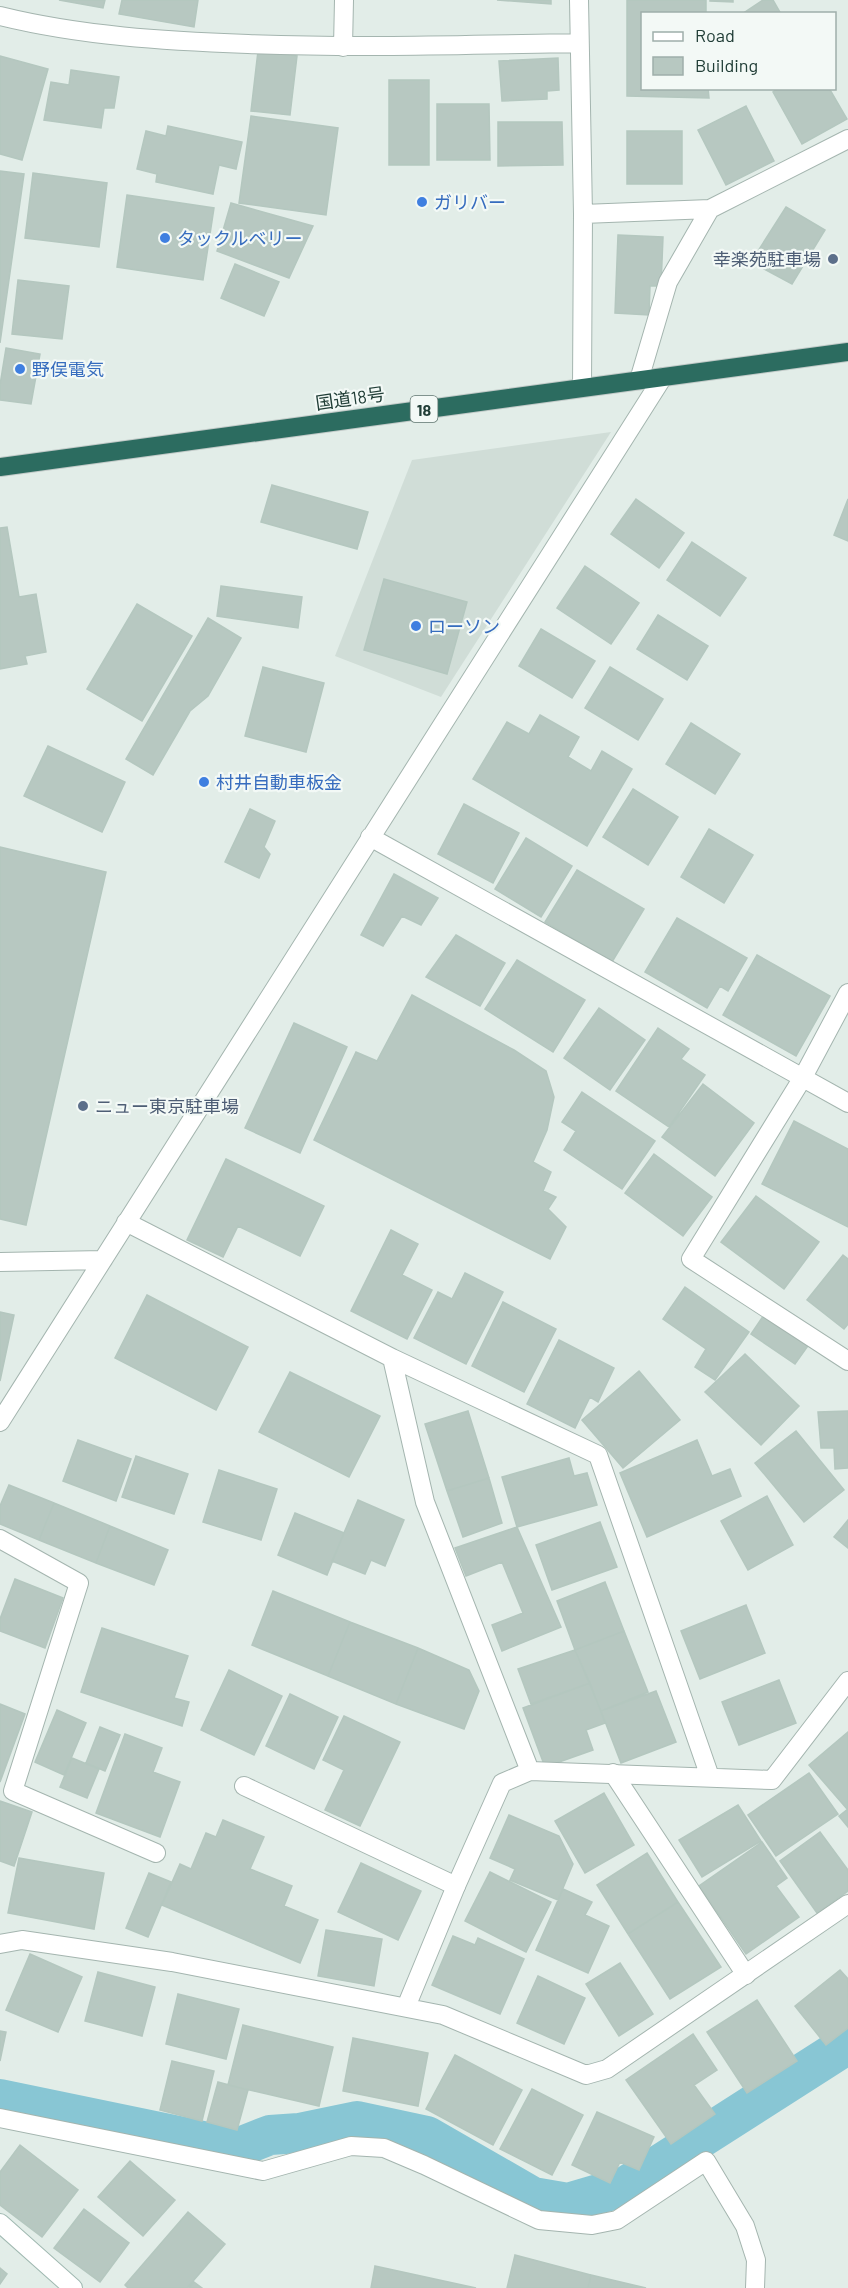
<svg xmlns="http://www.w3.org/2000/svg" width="848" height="2288" viewBox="0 0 848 2288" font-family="Barlow,'Noto Sans JP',sans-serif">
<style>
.built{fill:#d0ddd7}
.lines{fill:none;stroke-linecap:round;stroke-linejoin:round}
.canal{stroke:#88c6d4;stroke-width:40}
.building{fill:#b7c8c1;stroke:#b4c7bf;stroke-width:1.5}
.lane-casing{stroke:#a4b5af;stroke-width:20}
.street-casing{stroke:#a4b5af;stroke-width:20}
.secondary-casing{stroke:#a0b9b1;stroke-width:20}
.highway-casing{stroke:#c1c9c7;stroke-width:20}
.lane{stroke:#fff;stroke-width:18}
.street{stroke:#fff;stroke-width:18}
.secondary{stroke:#fff;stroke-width:18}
.highway{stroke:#2c6c60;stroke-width:18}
.shop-dot{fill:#3f7fe0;stroke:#f3f9f6;stroke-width:2}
.service-dot{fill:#5c6f8a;stroke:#f3f9f6;stroke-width:2}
.labels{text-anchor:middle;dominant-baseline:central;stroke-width:4.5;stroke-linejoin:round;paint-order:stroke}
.shield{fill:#f3f9f6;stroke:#607670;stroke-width:1.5}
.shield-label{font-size:16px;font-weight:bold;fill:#213e37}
.shop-label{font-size:18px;fill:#366cbe;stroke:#f3f9f6;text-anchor:start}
.service-label{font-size:18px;fill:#4e5e75;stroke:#f3f9f6;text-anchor:end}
.street-label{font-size:18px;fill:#213e37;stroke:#f3f9f6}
</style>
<rect width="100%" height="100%" fill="#e2ede8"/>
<path class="built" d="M611,432L441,697L335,656L412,460Z"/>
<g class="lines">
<path class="canal" d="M0,2099L237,2148L270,2135L299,2133L357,2121L427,2136L533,2197L568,2203L626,2186L848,2044"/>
</g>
<path class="building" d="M59,0H105L103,8Z
M122,0H198L194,27L119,14Z
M497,0H551V4Z
M627,0H706V14H642V88H708L709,98L627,96Z
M710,0H733V2L710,1Z
M763,0H773L781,14H742Z
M258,51L297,56L290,115L251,111Z
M0,56L48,69L22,160L0,154Z
M558,58L559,90L547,91V99L502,101L499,61Z
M71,70L119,77L114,108H104L101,128L44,120L51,82L69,85Z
M389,80H429V165H389Z
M778,88H829L847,119L802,144L773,92Z
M437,104H489L490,160H437Z
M746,106L774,161L726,185L698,130Z
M251,116L338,128L326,215L239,203Z
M498,122H562L563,165L498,166Z
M168,126L242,142L236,169L219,165L213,194L156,182L157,174L137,169L146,131L166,136Z
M627,131H682V184H627Z
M0,171L24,174L0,343Z
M33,173L107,183L99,247L25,238Z
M127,195L214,208L203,280L117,267Z
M231,203L313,226L289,278L217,251Z
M786,207L825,230L792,284L751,262Z
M618,235L663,237L661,286H650L649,315L615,313Z
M235,264L279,282L264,316L221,298Z
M18,280L69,286L62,339L12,334Z
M6,348L40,354L31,404L0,400V385Z
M272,485L368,512L357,549L261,522Z
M636,499L684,533L659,568L611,534Z
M848,499V541L834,535Z
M7,527L19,597L36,594L46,652L25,656L27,664L0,669V528Z
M692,542L746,578L720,616L667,580Z
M585,566L639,603L611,644L557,608Z
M384,579L467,602L447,674L364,650Z
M221,586L302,597L298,628L217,616Z
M137,604L192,636L142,721L87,689Z
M658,615L708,646L687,680L637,649Z
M208,618L241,638L208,696L190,711L153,775L126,759Z
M541,629L595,661L572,698L519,666Z
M263,667L324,683L306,752L245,736Z
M610,667L663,699L638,740L585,708Z
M540,715L579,737L568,757L591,771L602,751L632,769L587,846L473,779L507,722L529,734Z
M691,723L740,754L715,794L666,764Z
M48,746L125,782L102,832L24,796Z
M633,789L678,817L648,865L603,837Z
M464,804L519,833L493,883L438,854Z
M250,809L275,821L264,847L270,854L259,878L225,862Z
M709,829L753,855L724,903L681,877Z
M526,838L572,866L541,917L495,889Z
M0,847L106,872L26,1225L0,1219Z
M577,870L644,909L612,962L545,922Z
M394,874L438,898L421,925L402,916L383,946L361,935Z
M677,918L747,958L728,991L720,986L707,1008L645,972Z
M456,935L505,963L480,1006L426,977Z
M757,955L830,996L796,1056L723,1015Z
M517,960L585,1000L553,1052L485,1009Z
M412,995L514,1050L546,1071L554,1097L547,1130L533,1162L551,1172L543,1191L556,1197L548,1209L566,1227L550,1259L314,1140L356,1052L377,1061Z
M599,1008L645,1040L610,1090L564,1058Z
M294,1023L347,1047L300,1153L245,1128Z
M658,1028L689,1049L681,1059L705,1075L669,1127L616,1091Z
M703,1084L754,1123L715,1176L662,1137Z
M582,1092L655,1141L622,1189L564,1150L576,1131L562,1122Z
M794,1121L848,1149V1227L762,1184Z
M654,1154L712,1197L683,1236L625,1193Z
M226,1159L324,1206L300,1256L238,1226L223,1257L187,1240Z
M756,1196L819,1242L784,1289L721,1242Z
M391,1230L418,1244L402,1275L432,1290L407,1339L351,1311Z
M843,1255L848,1259V1324L844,1329L807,1300Z
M465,1273L503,1292L466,1364L414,1338L438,1292L452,1299Z
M685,1287L749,1332L715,1380L695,1367L706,1349L663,1319Z
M147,1295L248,1347L216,1410L115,1358Z
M503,1302L556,1329L524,1392L472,1366Z
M0,1312L14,1315L0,1381Z
M766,1312L810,1343L795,1364L751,1334Z
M559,1340L614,1368L598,1402L590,1397L575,1428L527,1404Z
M745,1354L799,1406L761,1445L705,1392Z
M639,1371L680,1420L623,1468L582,1420Z
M290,1372L380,1416L349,1477L259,1432Z
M468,1411L489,1478L447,1491L425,1424Z
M848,1411V1468L835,1469L834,1448H821L818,1412Z
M796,1431L844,1490L804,1522L755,1463Z
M78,1440L131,1459L116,1501L63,1481Z
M697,1440L712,1476L730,1469L741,1496L647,1537L620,1473Z
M136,1456L188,1474L174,1514L122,1497Z
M569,1458L574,1476L587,1473L597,1505L517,1527L502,1477Z
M219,1470L277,1489L261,1540L203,1522Z
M489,1478L502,1523L463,1537L447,1491Z
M9,1485L54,1503L39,1540L0,1524V1506Z
M767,1496L793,1545L748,1570L721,1521Z
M358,1500L404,1520L385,1566L371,1560L365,1574L332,1561Z
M54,1503L110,1526L96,1563L39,1540Z
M295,1513L344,1533L327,1575L278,1555Z
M848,1520V1548L834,1537Z
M600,1522L617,1567L552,1590L536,1545Z
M110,1526L168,1550L154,1585L96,1563Z
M517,1527L561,1627L502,1651L492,1625L523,1613L502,1562L466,1576L455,1548Z
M15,1579L63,1598L45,1648L0,1631V1619Z
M605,1582L624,1631L575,1650L557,1601Z
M273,1591L350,1622L328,1676L252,1645Z
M746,1605L765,1653L700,1679L681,1631Z
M350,1622L418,1648L396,1704L328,1676Z
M102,1628L188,1656L174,1698L189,1702L182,1726L81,1692Z
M624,1631L648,1692L601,1711L575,1650Z
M418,1648L469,1670L479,1691L464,1729L396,1704Z
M575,1650L590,1683L531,1704L518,1669Z
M229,1670L282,1696L254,1755L201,1730Z
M779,1680L796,1723L739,1745L722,1702Z
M590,1683L605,1723L586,1730L593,1750L545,1767L523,1708Z
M656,1691L676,1742L621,1763L601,1711Z
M290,1694L338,1717L314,1769L266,1746Z
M0,1704L25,1714L0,1782Z
M57,1710L86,1723L64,1775L35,1762Z
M344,1716L400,1742L360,1826L325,1810L344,1770L323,1760Z
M100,1727L120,1735L105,1771L86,1763Z
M848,1732V1808L847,1809L809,1765Z
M125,1734L162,1748L153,1772L180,1782L160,1837L96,1813Z
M72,1758L99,1769L87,1798L60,1787Z
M809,1773L838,1814L776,1856L748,1815Z
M604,1793L634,1845L585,1873L555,1821Z
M0,1801L32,1812L14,1866L0,1861Z
M738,1805L761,1841L702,1877L679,1840Z
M848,1809V1827L839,1816Z
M509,1815L559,1836L573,1864L558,1900L510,1880L515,1869L490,1858Z
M223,1820L264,1837L250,1869L292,1886L284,1906L318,1920L300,1963L162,1905L180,1864L191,1869L206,1833L216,1837Z
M820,1832L848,1870V1891L817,1913L780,1861Z
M762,1842L787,1878L776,1886L799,1917L746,1954L699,1886Z
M647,1853L678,1902L628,1934L597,1885Z
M19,1858L104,1873L94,1929L8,1913Z
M361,1863L421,1891L398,1940L338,1912Z
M490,1872L551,1902L526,1952L465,1921Z
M149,1873L171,1882L148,1937L126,1928Z
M563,1889L592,1902L585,1915L609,1926L588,1973L536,1950Z
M678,1902L721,1967L670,1999L628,1934Z
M326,1930L382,1939L374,1986L318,1976Z
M453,1936L475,1945L478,1938L524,1959L500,2014L432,1985Z
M30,1954L82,1977L58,2032L6,2010Z
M620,1963L653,2014L619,2036L586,1984Z
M840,1970L848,1979V2028L826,2045L795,2006Z
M98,1972L155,1987L142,2036L85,2021Z
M538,1976L585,1998L564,2044L517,2023Z
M178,1994L239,2009L226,2059L166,2044Z
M757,2000L797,2061L747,2093L707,2032Z
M243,2025L333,2047L319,2106L228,2085Z
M0,2031L6,2032L0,2061Z
M693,2034L717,2070L694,2085L715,2114L671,2144L626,2080Z
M353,2038L428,2053L418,2106L343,2091Z
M455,2055L522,2090L493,2145L426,2109Z
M172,2061L214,2071L202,2121L160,2110Z
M218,2082L248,2090L237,2130L207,2122Z
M532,2089L583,2115L552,2175L500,2149Z
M597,2112L654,2137L639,2170L620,2162L610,2183L572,2165Z
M20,2145L78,2190L42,2237L0,2205V2172Z
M130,2161L175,2200L143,2236L98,2197Z
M84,2209L129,2243L100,2282L54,2248Z
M188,2212L225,2244L187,2288H128L125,2285Z
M515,2255L591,2275L588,2288H507Z
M375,2266L476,2288H371Z
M0,2268L7,2274L0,2284Z
M591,2275L646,2288H588Z
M194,2282L202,2288H189Z"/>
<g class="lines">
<defs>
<path id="lane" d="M0,1539L79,1583L13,1791L156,1853
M613,1773L746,1975
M244,1786L456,1886
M0,2118L263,2171L351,2146L384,2148L424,2165L539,2220L592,2225L617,2220L706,2161L745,2226L756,2260L755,2288"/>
<path id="street" d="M579,0L583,214L582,387
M0,16C81,36 165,41 248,44C358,48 468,45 579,43
M343,47L344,0
M583,214L710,209
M639,380L668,282L710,209L848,139
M370,837L848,1103
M848,993L802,1079L691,1259L848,1361
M126,1222L392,1358L425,1502L530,1771
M0,1262L103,1260
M392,1358L598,1455L710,1777
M0,1422L663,377
M0,1944L22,1940L172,1962L443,2015L586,2075L607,2069L848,1904
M406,2007L456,1886L502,1783L530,1771L772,1780L848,1681"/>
<path id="secondary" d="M0,2223L73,2288"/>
<path id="highway" d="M0,467L848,352"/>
</defs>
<use href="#lane" class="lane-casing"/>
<use href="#street" class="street-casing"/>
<use href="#secondary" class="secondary-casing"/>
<use href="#highway" class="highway-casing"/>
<use href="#lane" class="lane"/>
<use href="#street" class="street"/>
<use href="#secondary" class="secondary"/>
<use href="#highway" class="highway"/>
</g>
<g class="shop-dot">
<circle cx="422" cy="202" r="6"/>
<circle cx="165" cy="238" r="6"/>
<circle cx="20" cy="369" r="6"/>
<circle cx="416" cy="626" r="6"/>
<circle cx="204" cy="782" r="6"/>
</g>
<g class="service-dot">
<circle cx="833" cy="259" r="6"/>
<circle cx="83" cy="1106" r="6"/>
</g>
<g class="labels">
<rect class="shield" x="410.5" y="396" width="27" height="26" rx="4.5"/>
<g class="shield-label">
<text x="424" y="409">18</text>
</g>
<g class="shop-label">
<text x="434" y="202">ガリバー</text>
<text x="177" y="238">タックルベリー</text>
<text x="32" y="369">野俣電気</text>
<text x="428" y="626">ローソン</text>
<text x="216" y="782">村井自動車板金</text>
</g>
<g class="service-label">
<text x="821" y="259">幸楽苑駐車場</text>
<text x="95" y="1106" text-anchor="start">ニュー東京駐車場</text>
</g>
<g class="street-label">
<text transform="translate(350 398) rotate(-8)">国道18号</text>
</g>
</g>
<rect x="641" y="12" width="195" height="78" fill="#f3f9f6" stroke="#9faeaa" stroke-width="1.5"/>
<rect x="653" y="32" width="30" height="9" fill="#ffffff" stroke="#9faeaa" stroke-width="1.5"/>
<text x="695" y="42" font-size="18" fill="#213e37">Road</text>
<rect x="653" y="57" width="30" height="18" fill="#b7c8c1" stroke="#9faeaa" stroke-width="1.5"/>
<text x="695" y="72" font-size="18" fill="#213e37">Building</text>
</svg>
